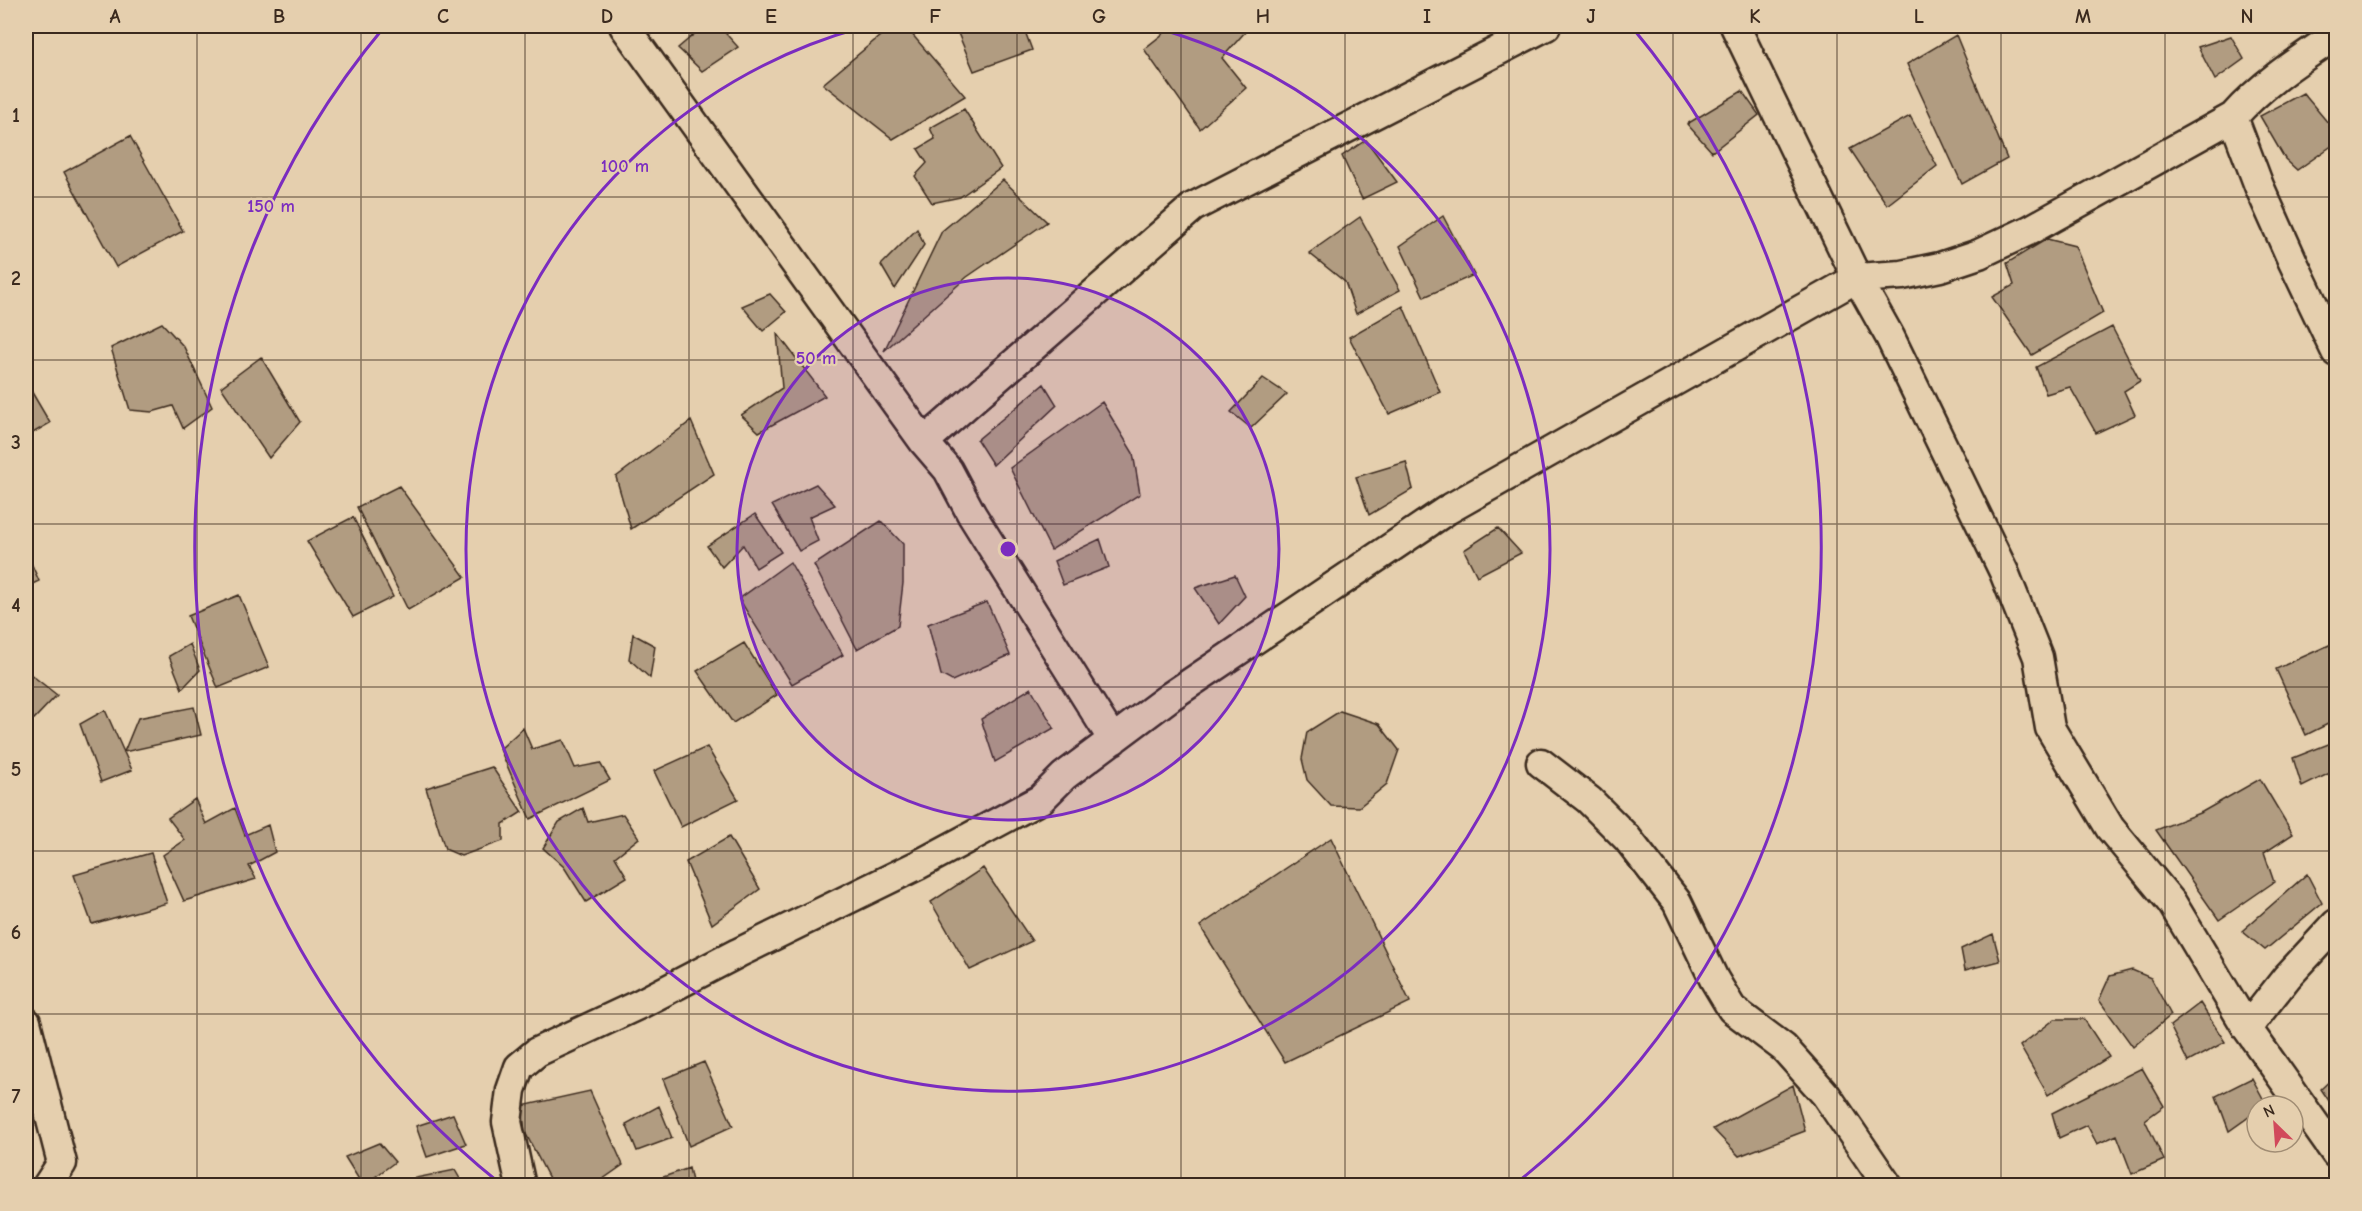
<svg xmlns="http://www.w3.org/2000/svg" width="2362" height="1211" viewBox="0 0 2362 1211" font-family="'Comic Neue',sans-serif">
<style>
.building{fill:#b19c81;stroke:#3b2a1e;stroke-width:1.5}
.lines{fill:none;stroke-linecap:round;stroke-linejoin:round}
.street-casing{stroke:#3b2a1e;stroke-width:33}
.street{stroke:#e5cfae;stroke-width:28}
.grid{fill:none;stroke:#3b2a1e;stroke-width:1.5;stroke-opacity:0.55}
.ring{fill:none;stroke:#7b2cbf;stroke-width:3}
.centre{fill:#7b2cbf;stroke:#e5cfae;stroke-width:3}
.ring-label{font-size:18px;text-anchor:middle;font-weight:bold;fill:#7b2cbf;stroke:#e5cfae;stroke-width:4.5;stroke-linejoin:round;paint-order:stroke}
.neatline{fill:none;stroke:#3b2a1e;stroke-width:2}
.grid-label{font-size:20px;text-anchor:middle;font-weight:bold;fill:#3b2a1e}
</style>
<rect width="100%" height="100%" fill="#e5cfae"/>
<filter id="ink" filterUnits="userSpaceOnUse"><feTurbulence type="fractalNoise" baseFrequency=".0167" numOctaves="2"/><feDisplacementMap in="SourceGraphic" scale="12" xChannelSelector="R" yChannelSelector="G"/><feConvolveMatrix kernelMatrix="1 2 1 2 8 2 1 2 1" color-interpolation-filters="sRGB"/></filter>
<g filter="url(#ink)">
<path class="building" d="M704,26H719L738,47L702,71L678,48Z
M892,26H905L965,96L893,139L823,84Z
M955,26H1023L1032,50L974,71Z
M1173,26H1241L1246,31L1222,58L1246,88L1200,129L1144,49Z
M1956,35L2007,159L1962,184L1907,64Z
M2231,36L2244,59L2215,80L2198,47Z
M1742,91L1759,115L1712,152L1687,124Z
M2303,93L2329,124L2333,145L2297,170L2285,159L2260,116Z
M964,109L1001,168L960,197L932,203L915,176L927,163L918,149L935,139L930,128Z
M1910,116L1937,166L1887,205L1850,149Z
M130,136L183,231L116,267L64,172Z
M1366,140L1397,182L1362,199L1342,156Z
M1003,180L1047,222L967,277L884,351L942,231Z
M1443,216L1474,275L1424,297L1400,246Z
M1360,217L1400,290L1356,314L1345,282L1309,253Z
M917,229L924,245L895,289L881,265Z
M2047,239L2075,246L2103,313L2032,355L1992,297L2014,285L2007,263Z
M770,294L786,312L763,331L742,306Z
M1403,306L1440,392L1389,414L1349,337Z
M162,323L184,347L212,407L183,428L173,406L152,412L130,410L111,348Z
M2112,327L2140,381L2124,391L2135,415L2096,433L2070,387L2046,394L2036,367Z
M777,333L825,396L759,432L741,415L782,388Z
M261,357L300,422L269,458L221,387Z
M1263,378L1287,394L1251,428L1231,412Z
M1044,384L1057,405L993,465L977,440Z
M30,389L50,423L26,437V392Z
M1102,402L1133,453L1140,494L1051,550L1010,468Z
M691,421L714,474L631,529L616,477Z
M1406,462L1413,489L1369,515L1356,477Z
M816,484L835,505L809,517L818,541L799,551L772,505Z
M399,486L465,577L408,610L357,507Z
M755,514L781,552L756,568L743,545L722,567L707,546Z
M353,517L393,597L353,617L307,541Z
M881,521L903,544V583L898,626L857,649L814,565Z
M1498,528L1521,553L1477,576L1464,550Z
M1100,539L1109,567L1063,585L1054,561Z
M28,556L39,581L26,587V557Z
M790,562L843,655L792,684L739,599Z
M1235,575L1245,596L1219,624L1195,588Z
M239,595L269,667L218,688L188,616Z
M987,602L1010,655L952,681L941,675L928,624Z
M633,634L655,646L650,678L629,659Z
M2336,642V720L2306,735L2276,669Z
M744,643L777,695L733,723L697,671Z
M190,644L200,670L182,689L169,656Z
M29,673L57,695L34,719L26,716V687Z
M1031,688L1054,728L995,762L981,719Z
M194,707L201,735L124,752L138,718Z
M105,710L132,770L101,782L80,724Z
M1340,711L1379,724L1399,750L1387,784L1359,807L1331,806L1307,780L1302,759L1307,732Z
M523,728L532,749L563,740L575,768L600,763L610,780L530,819L500,749Z
M2336,741V770L2302,787L2293,758Z
M707,747L738,799L681,827L654,771Z
M492,767L522,812L503,824V841L461,856L445,849L426,788Z
M2260,779L2293,834L2264,853L2274,882L2219,920L2156,830L2202,812Z
M195,799L206,824L235,808L245,835L268,825L275,852L249,866L256,879L184,901L163,855L185,840L168,818Z
M583,808L588,822L623,814L639,838L615,857L627,877L586,902L564,867L543,848L559,822Z
M729,837L760,889L712,924L686,862Z
M1331,838L1410,1002L1285,1062L1200,926Z
M151,853L167,903L92,924L74,875Z
M983,868L1032,941L970,970L931,902Z
M2307,874L2322,903L2265,950L2242,931Z
M1993,934L2000,961L1965,970L1961,949Z
M2132,970L2151,978L2171,1015L2133,1047L2099,1000L2110,976Z
M2200,1003L2225,1042L2188,1062L2170,1026Z
M2055,1019H2084L2109,1057L2048,1095L2020,1046Z
M704,1062L733,1126L689,1146L663,1079Z
M2142,1068L2164,1106L2145,1120L2164,1160L2132,1174L2117,1135L2097,1144L2087,1125L2059,1138L2052,1113Z
M2336,1075V1111L2321,1089Z
M2252,1078L2266,1104L2257,1106V1111L2229,1131L2216,1096Z
M1793,1085L1805,1131L1739,1156L1713,1129Z
M590,1091L623,1165L593,1186H553L525,1132L522,1106Z
M659,1106L672,1138L637,1151L626,1124Z
M453,1114L466,1144L427,1157L416,1126Z
M379,1143L395,1162L363,1186L345,1157Z
M689,1168L693,1186H650L649,1182Z
M455,1170L464,1186H399L396,1182Z"/>
<g class="lines">
<defs>
<path id="street" d="M624,26L924,442L948,470L972,515L1113,740
M1735,26L1857,278L1890,337L2004,572L2038,657L2050,728L2110,828L2172,903L2247,1028L2336,1154
M2233,117L2259,186L2293,262L2336,352
M924,442L1193,207L1546,26
M1541,763L1589,800L1627,838L1677,902L1714,979L1732,1009L1784,1048L1826,1095L1888,1186
M26,1022L62,1163L47,1186
M2247,1028L2287,977L2336,924
M521,1186L507,1122L511,1090L519,1067L537,1052L640,1004L738,953L918,865L1041,799L1064,776L1171,696L1447,510L1857,278L1902,275L1940,267L1979,254L2030,230L2233,117C2263,83 2299,60 2336,35"/>
</defs>
<use href="#street" class="street-casing"/>
<use href="#street" class="street"/>
</g>
</g>
<path class="grid" d="M197,26V1186M361,26V1186M525,26V1186M689,26V1186M853,26V1186M1017,26V1186M1181,26V1186M1345,26V1186M1509,26V1186M1673,26V1186M1837,26V1186M2001,26V1186M2165,26V1186M26,197H2336M26,360H2336M26,524H2336M26,687H2336M26,851H2336M26,1014H2336"/>
<circle cx="1008" cy="549" r="271" fill="#7b2cbf" fill-opacity=".12"/>
<g class="ring">
<circle cx="1008" cy="549" r="271"/>
<path d="M1153 27A542 542 0 1 1 863 27"/>
<path d="M502 1185A813 813 0 0 1 385 26M1631 26A813 813 0 0 1 1514 1185"/>
</g>
<circle cx="1008" cy="549" r="9" class="centre"/>
<g class="ring-label">
<text x="625" y="172">100 m</text>
<text x="271" y="212">150 m</text>
<text x="816" y="364">50 m</text>
</g>
<rect width="2362" height="1211" fill="none" stroke="#e5cfae" stroke-width="66"/>
<g transform="translate(2275 1124) rotate(335)"><circle r="28" fill="#e5cfae" stroke="#a18d74" stroke-width="1.5"/>
<path d="M0-4.5L10 22L0 15L-10 22Z" fill="#d1495b"/>
<text y="-9" font-size="16" font-weight="bold" text-anchor="middle" fill="#3b2a1e">N</text>
</g>
<rect x="33" y="33" width="2296" height="1145" class="neatline"/>
<g class="grid-label">
<text x="115" y="23">A</text>
<text x="279" y="23">B</text>
<text x="443" y="23">C</text>
<text x="607" y="23">D</text>
<text x="771" y="23">E</text>
<text x="935" y="23">F</text>
<text x="1099" y="23">G</text>
<text x="1263" y="23">H</text>
<text x="1427" y="23">I</text>
<text x="1591" y="23">J</text>
<text x="1755" y="23">K</text>
<text x="1919" y="23">L</text>
<text x="2083" y="23">M</text>
<text x="2247" y="23">N</text>
<text x="16" y="122">1</text>
<text x="16" y="285">2</text>
<text x="16" y="449">3</text>
<text x="16" y="612">4</text>
<text x="16" y="776">5</text>
<text x="16" y="939">6</text>
<text x="16" y="1103">7</text>
</g>
</svg>
